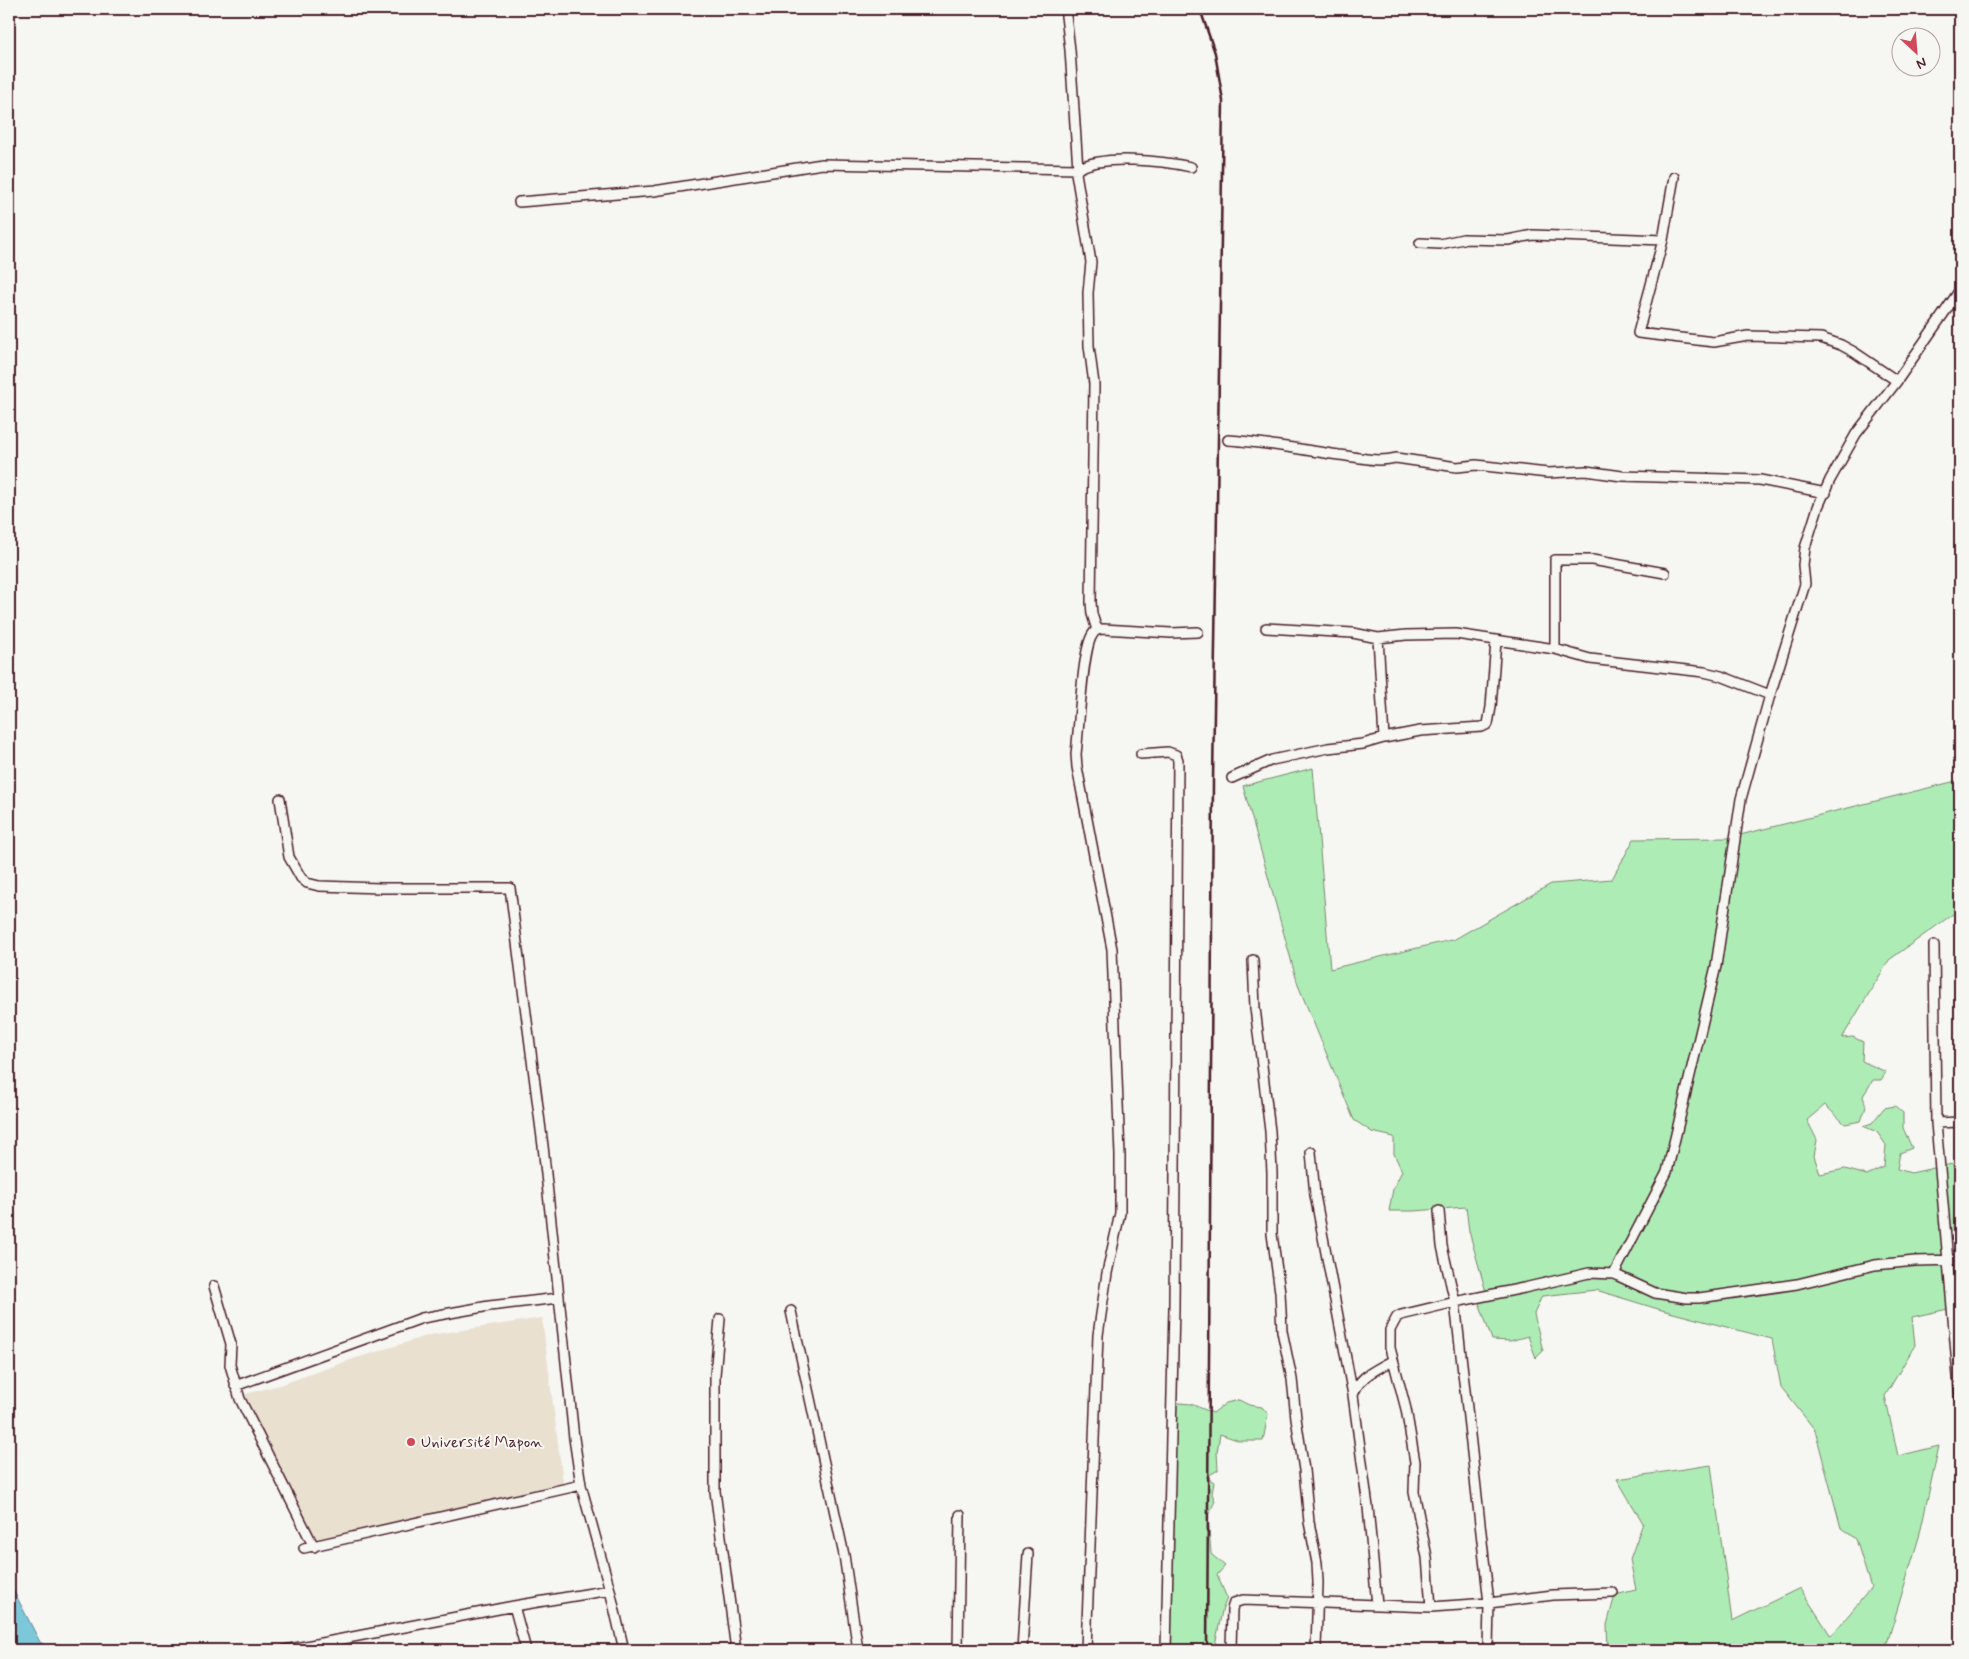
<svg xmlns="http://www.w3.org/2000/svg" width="1969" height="1659" viewBox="0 0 1969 1659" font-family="Mynerve,sans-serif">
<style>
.built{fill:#e9e0d0}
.green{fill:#adedb5;stroke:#7c8670}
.water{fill:#7bc7d9;stroke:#678493}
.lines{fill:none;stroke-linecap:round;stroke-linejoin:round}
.street-casing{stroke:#4a1f2b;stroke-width:12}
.street{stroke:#f6f6f2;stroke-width:9}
.rail{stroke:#4a1f2b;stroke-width:2.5}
.poi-dot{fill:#d1495b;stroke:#f6f6f2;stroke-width:2}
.labels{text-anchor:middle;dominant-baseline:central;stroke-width:4;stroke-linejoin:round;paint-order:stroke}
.poi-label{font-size:16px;fill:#4a1f2b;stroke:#f6f6f2;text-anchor:start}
</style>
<rect width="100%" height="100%" fill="#f6f6f2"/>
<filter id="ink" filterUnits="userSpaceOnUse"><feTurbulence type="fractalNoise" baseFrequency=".02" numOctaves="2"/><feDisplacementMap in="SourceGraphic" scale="10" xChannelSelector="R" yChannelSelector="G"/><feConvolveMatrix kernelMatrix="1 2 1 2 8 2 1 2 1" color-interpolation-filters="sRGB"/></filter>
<g filter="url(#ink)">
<path class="built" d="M542,1318L564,1490L309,1546L245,1394L280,1385L353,1359L430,1335Z"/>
<path class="green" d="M1313,768L1330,969L1455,939L1551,884L1612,879L1634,839L1728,838L1960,780V909L1889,960L1842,1038L1853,1037L1863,1042L1862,1061L1886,1072L1881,1080H1873L1863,1096L1866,1107L1861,1121L1845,1124L1825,1105L1807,1120L1817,1140L1814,1156L1820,1174L1845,1169L1867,1175L1884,1167L1886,1145L1877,1132L1863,1126L1872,1123L1884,1108L1895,1106L1903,1113V1128L1912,1148L1900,1153L1897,1169L1911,1173L1952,1164L1960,1178V1219L1943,1241L1948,1309L1912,1317L1915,1345L1885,1396L1898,1456L1939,1446L1919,1537L1885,1650H1608L1607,1625L1615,1595L1636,1590L1630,1559L1643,1523L1617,1479L1711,1465L1732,1621L1800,1588L1831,1636L1871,1588L1856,1539L1841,1528L1815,1430L1781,1387L1772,1339L1658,1309L1596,1290L1542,1296L1534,1314L1543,1351L1536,1358L1528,1336L1510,1341L1492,1340L1479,1302L1486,1292L1469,1231L1466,1207L1414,1211H1389L1393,1189L1402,1171L1394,1154V1137L1372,1132L1354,1120L1298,985L1243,786Z
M1239,1400L1249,1405L1262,1407L1268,1414L1263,1441H1240L1220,1434L1217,1452L1218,1470L1206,1477L1214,1482L1212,1494L1215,1501L1208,1515L1211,1554L1225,1566L1217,1575L1227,1598L1222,1611L1214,1650H1166L1168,1483L1166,1454L1168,1432L1166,1411L1168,1402L1191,1404L1213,1413L1226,1403Z"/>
<path class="water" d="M9,1582L40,1642L51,1650H9Z"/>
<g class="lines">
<defs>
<path id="street" d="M1674,177L1663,240L1638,333L1714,342L1748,336L1821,338L1841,345L1854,352L1897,381
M519,202L654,191L822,164L1078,169L1070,50L1066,16
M1420,243L1440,244L1463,239L1508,240L1533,235L1663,240
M1228,440C1265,442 1301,450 1339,455C1358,457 1377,463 1396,458L1457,467L1476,465L1548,473L1586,471L1622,476L1760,480L1826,493
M1266,628L1353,633L1378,638L1406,635L1456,634L1555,649L1590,659L1704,672L1721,676L1770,695
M1097,630L1092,614L1091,602L1094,384L1089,346L1088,293L1091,262L1076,173L1078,169C1102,154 1163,161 1191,167
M1378,638L1384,738
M1555,649V560H1592L1665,573
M1141,754L1168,752L1176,755L1178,760L1174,1308L1166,1650
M1232,778L1272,760L1328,748L1363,744L1384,738L1420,731L1482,727L1488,724L1491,707L1496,641
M280,799L289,857L301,878L307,883L319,886L380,888H510L543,1146L574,1438L581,1485L610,1590
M1934,945L1936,1123L1960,1399
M1253,960L1255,1008L1270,1131L1272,1173V1234L1280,1292L1282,1331L1292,1379L1296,1418L1304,1470L1309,1522L1317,1563L1318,1582L1316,1650
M1936,1123L1960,1122
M1311,1152L1315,1195L1353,1395
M1614,1274L1667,1172L1716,966L1741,799L1770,695L1805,584L1803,565L1805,548L1818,507L1830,480L1856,434L1897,381L1960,290
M214,1286L231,1344L230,1365L240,1399L314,1547
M791,1311L844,1555L858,1650
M720,1319L715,1375V1491L736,1650
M235,1386L422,1318L489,1306L559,1298
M304,1548L581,1485
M1377,1605L1368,1507L1353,1395C1360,1375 1375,1371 1393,1360
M1431,1607L1427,1557L1414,1492L1415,1462L1406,1409L1390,1348V1330L1397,1317L1401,1315L1455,1302L1442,1246L1439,1211
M285,1650L514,1606
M526,1650L514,1606L610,1590L624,1650
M958,1650L960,1515
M1022,1650L1028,1554
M1086,1650L1098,1335L1107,1273L1120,1213V1155L1112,949L1077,767L1076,754C1079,732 1082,647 1093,634C1095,630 1099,629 1103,629L1171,633L1198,632
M1231,1650L1232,1609L1234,1603L1243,1600L1431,1607L1489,1603L1553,1595L1613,1593
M1488,1650L1489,1603L1455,1302L1524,1288L1589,1273L1614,1274L1655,1293L1687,1298H1699L1797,1284L1875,1265L1915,1261L1960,1260"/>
</defs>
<use href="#street" class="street-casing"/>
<use href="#street" class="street"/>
<path class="rail" d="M1200,9L1215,53L1223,101L1213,780L1207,1650"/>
</g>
</g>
<circle class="poi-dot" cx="411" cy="1442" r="5"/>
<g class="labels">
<g class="poi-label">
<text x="421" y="1442">Université Mapon</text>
</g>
</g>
<rect width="1969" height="1659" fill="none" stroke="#f6f6f2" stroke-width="30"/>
<rect x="15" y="15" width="1939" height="1629" fill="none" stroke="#4a1f2b" stroke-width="2" filter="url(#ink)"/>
<g transform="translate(1916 52) rotate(154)"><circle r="24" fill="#f6f6f2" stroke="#b1a0a2"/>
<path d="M0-4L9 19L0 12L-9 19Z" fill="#d1495b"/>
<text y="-8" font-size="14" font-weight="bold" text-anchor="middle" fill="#4a1f2b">N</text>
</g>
</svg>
